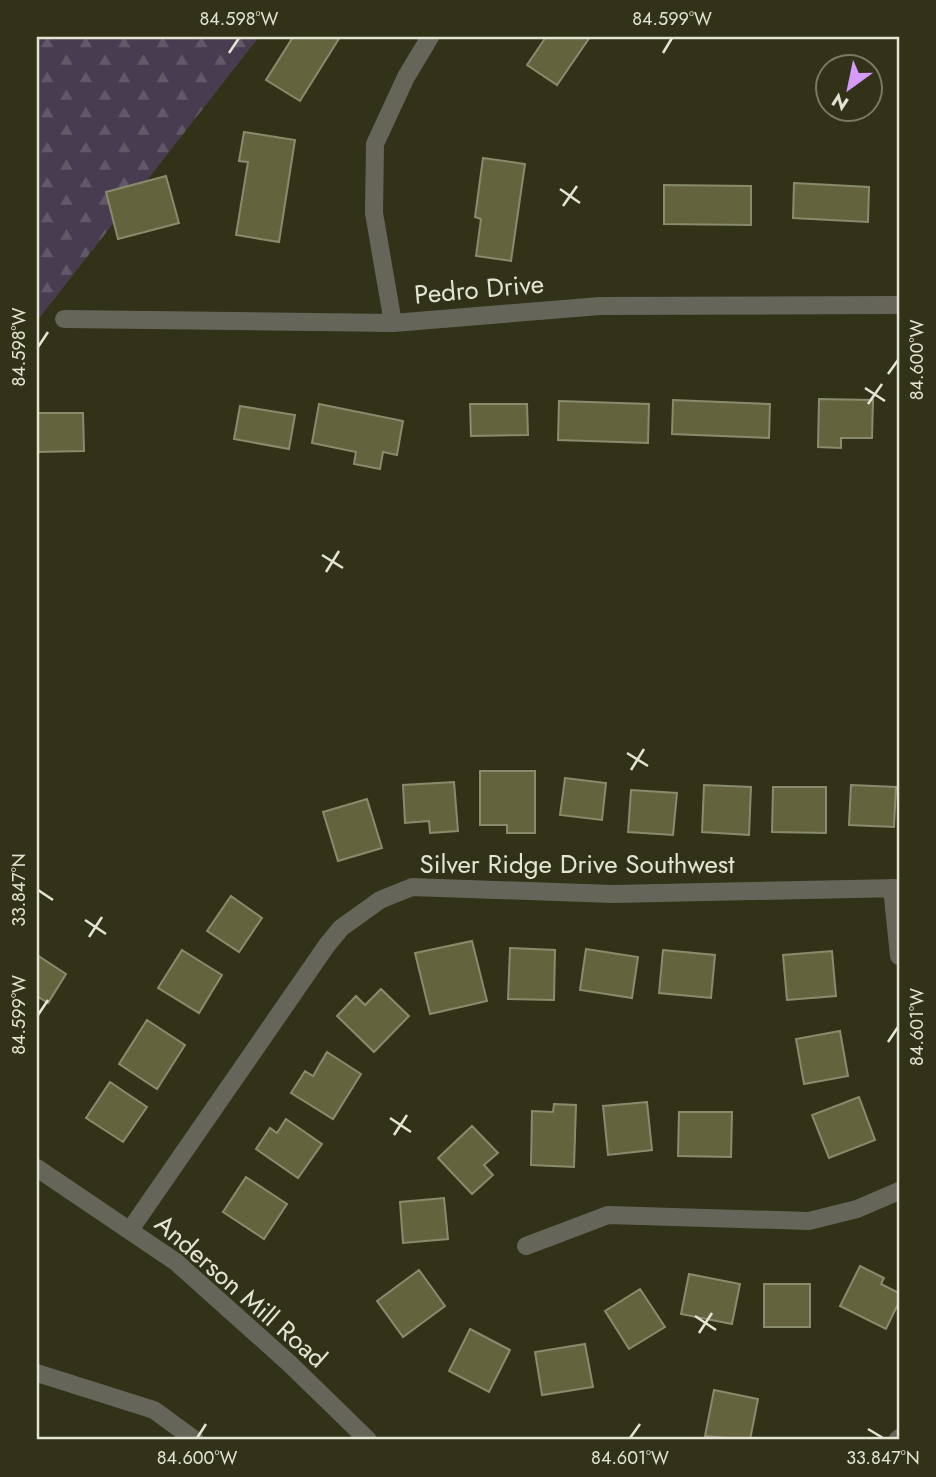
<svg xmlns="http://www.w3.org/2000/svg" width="936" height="1477" viewBox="0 0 936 1477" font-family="Jost,sans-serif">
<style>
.forest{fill:url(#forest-firs)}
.building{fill:#63643e;stroke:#898b6d;stroke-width:2}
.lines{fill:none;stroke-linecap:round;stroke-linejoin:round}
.minor{stroke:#656659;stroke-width:18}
.ticks{fill:none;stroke:#e3e4d4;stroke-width:2.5}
.labels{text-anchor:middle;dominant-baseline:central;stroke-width:5;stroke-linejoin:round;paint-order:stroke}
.street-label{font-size:26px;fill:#e3e4d4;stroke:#323218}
.neatline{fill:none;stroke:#e3e4d4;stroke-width:2.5}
.ticks-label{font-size:18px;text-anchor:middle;fill:#e3e4d4}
</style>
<defs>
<pattern id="forest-firs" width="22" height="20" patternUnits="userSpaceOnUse" patternTransform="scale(1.75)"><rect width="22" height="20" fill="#483d50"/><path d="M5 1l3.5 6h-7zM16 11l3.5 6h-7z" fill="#625968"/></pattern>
</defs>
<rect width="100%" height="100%" fill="#323218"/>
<path class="forest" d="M37,37H259L37,321Z"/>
<path class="building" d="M293,37H340L300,101L266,80Z
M546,37H590L557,85L527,65Z
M244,132L295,140L279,242L236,235L248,162L239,161Z
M483,158L525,164L511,261L476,256L481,219L475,217Z
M166,176L179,223L118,239L106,192Z
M794,183L869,187L868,222L793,218Z
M664,185L751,186V225L664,224Z
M819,399L873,400L872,438H841V448L818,447Z
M673,400L770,404L769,438L672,434Z
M559,401L649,404L648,443L558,440Z
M319,404L403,421L397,455L383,452L380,469L354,464L356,452L312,443Z
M470,404H527L528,435L471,436Z
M240,406L295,415L289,449L234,439Z
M37,413H83L84,451L37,452Z
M480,771H535V833H507V825H480Z
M565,778L606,783L602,820L560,815Z
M454,782L458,831L430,833L429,821L405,823L403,785Z
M704,785L751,787L749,835L702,832Z
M851,785L896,787L894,827L849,825Z
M773,787H826V833L772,832Z
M631,790L677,793L673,835L628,832Z
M367,799L382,848L338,861L323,812Z
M231,896L262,918L239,952L207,931Z
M472,941L487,1001L430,1014L415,953Z
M510,948L555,950L554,1000L508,999Z
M586,949L638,957L632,998L580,990Z
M182,950L222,975L199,1013L158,988Z
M663,950L715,955L711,998L659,993Z
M832,951L836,996L787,1000L783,955Z
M37,955L66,974L48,1003L37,996Z
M381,989L409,1016L374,1052L337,1016L356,996L365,1005Z
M147,1020L185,1045L157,1089L119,1064Z
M840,1031L848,1076L804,1084L796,1039Z
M327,1052L361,1074L333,1119L291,1093L305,1071L313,1076Z
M110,1082L147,1107L123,1142L86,1118Z
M859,1097L875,1140L829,1158L812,1115Z
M647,1102L652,1150L608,1155L603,1106Z
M554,1104L576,1105L574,1167L531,1165L532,1111L553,1112Z
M679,1112H732L731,1157L678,1156Z
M286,1119L322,1144L298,1178L256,1149L270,1128L277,1133Z
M472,1126L498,1153L484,1165L493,1175L472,1194L438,1158Z
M246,1177L287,1204L264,1239L223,1212Z
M444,1198L448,1239L403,1243L400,1202Z
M860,1266L884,1278L881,1284L899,1293V1302L886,1329L840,1306Z
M419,1270L445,1306L403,1337L377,1301Z
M689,1274L740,1284L732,1324L681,1314Z
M764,1284H810V1327H764Z
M640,1289L665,1327L629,1349L605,1311Z
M470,1329L510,1350L489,1392L449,1371Z
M585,1344L593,1387L542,1395L535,1352Z
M714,1390L758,1399L750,1440L705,1436Z"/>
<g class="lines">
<path class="minor" d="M64,319L393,323L600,306L899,305
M393,323L374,213L375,144L406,77L430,37
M892,888L899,956
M37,1168L176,1262L290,1364L368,1440
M130,1230L327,945L341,928L380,900L412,887L613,894L899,888
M526,1246L608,1215L809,1221L857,1209L899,1191
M37,1373L154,1410L195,1440
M897,1440L899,1438"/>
</g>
<path class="ticks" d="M229,53L239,38M663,53L672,38M560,189L580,203M563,206L577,186M38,347L48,332M888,374L898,360M865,388L885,401M868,404L882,384M322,555L343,568M326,572L339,551M627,753L648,766M631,770L644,749M38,890L53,900M85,920L106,934M89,937L102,917M38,1015L48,1000M888,1042L898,1027M390,1118L411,1132M394,1135L407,1115M695,1316L716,1330M699,1333L712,1313M868,1429L883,1438M197,1438L206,1424M630,1438L640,1424"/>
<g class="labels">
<g class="street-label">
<text transform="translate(479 289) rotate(-5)">Pedro Drive</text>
<text x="577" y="864">Silver Ridge Drive Southwest</text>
<text transform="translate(241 1291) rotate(41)">Anderson Mill Road</text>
</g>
</g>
<rect width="936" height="1477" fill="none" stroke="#323218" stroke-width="77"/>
<g transform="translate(849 88) rotate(213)"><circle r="33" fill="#323218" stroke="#797963" stroke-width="2"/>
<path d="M0-5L12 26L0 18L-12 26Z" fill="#d59bfb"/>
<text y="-10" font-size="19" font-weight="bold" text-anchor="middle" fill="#e3e4d4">N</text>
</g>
<rect x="38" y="38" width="860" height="1400" class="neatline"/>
<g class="ticks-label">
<text x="239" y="25">84.598°W</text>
<text x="672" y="25">84.599°W</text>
<text transform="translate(19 347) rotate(-90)" y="6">84.598°W</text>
<text transform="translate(917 360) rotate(-90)" y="6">84.600°W</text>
<text transform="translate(19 890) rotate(-90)" y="6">33.847°N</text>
<text transform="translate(19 1015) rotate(-90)" y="6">84.599°W</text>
<text transform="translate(917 1027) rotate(-90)" y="6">84.601°W</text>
<text x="197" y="1464">84.600°W</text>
<text x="630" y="1464">84.601°W</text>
<text x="883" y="1464">33.847°N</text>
</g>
</svg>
